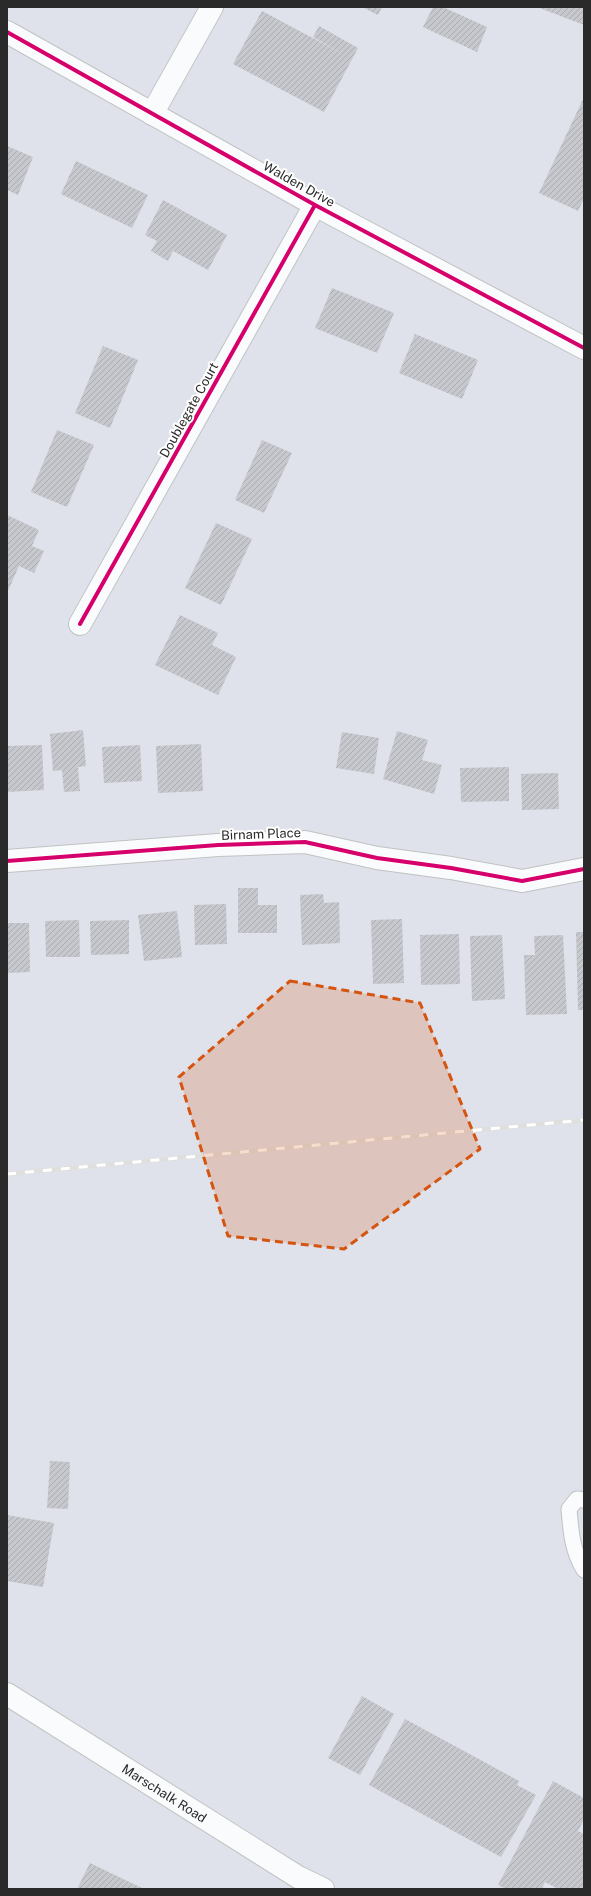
<svg xmlns="http://www.w3.org/2000/svg" width="591" height="1896" viewBox="0 0 591 1896" font-family="'Public Sans',sans-serif">
<style>
.building{fill:url(#building-hatch)}
.lines{fill:none;stroke-linecap:round;stroke-linejoin:round}
.service-casing{stroke:#c1c2c3;stroke-width:17}
.minor-casing{stroke:#c1c2c3;stroke-width:24}
.tertiary-casing{stroke:#c1c2c3;stroke-width:24}
.service{stroke:#fafbfc;stroke-width:15}
.minor{stroke:#fafbfc;stroke-width:22}
.tertiary{stroke:#fafbfc;stroke-width:22}
.rail-casing{stroke:#dfdfdd;stroke-width:4.5}
.rail{stroke:#fff;stroke-width:3;stroke-dasharray:9;stroke-linecap:butt}
.cycleway-casing{stroke:#fff;stroke-width:6}
.cycleway{stroke:#d6006c;stroke-width:4}
.marked{fill:#d5540f;fill-opacity:0.2;stroke:#d5540f;stroke-width:3;stroke-dasharray:8 5;stroke-linejoin:round}
.labels{text-anchor:middle;dominant-baseline:central;stroke-width:4;stroke-linejoin:round;paint-order:stroke}
.street-label{font-size:13px;fill:#2a2a2a;stroke:#fff}
</style>
<defs>
<pattern id="building-hatch" width="6" height="6" patternUnits="userSpaceOnUse"><rect width="6" height="6" fill="#c6c8ce"/><path d="M-1 1l2-2M0 6l6-6M5 7l2-2" fill="none" stroke="#aaacb1"/></pattern>
</defs>
<rect width="100%" height="100%" fill="#dfe2ea"/>
<path class="building" d="M362,7H382L378,15Z
M433,7H443L487,27L477,52L423,27Z
M537,7H584V25Z
M262,11L341,53L313,37L319,26L358,48L324,112L233,64Z
M584,97V198L578,211L539,193Z
M7,146L33,157L18,195L7,190Z
M76,161L148,195L132,228L61,194Z
M163,200L227,235L208,270L173,251L168,261L151,251L157,241L145,235Z
M332,288L394,313L377,353L315,328Z
M415,334L478,360L462,399L399,373Z
M103,346L138,360L110,428L75,413Z
M57,430L94,445L67,507L31,492Z
M262,440L292,453L264,513L235,500Z
M7,515L39,530L32,546L44,551L34,573L19,566L7,593Z
M216,523L252,539L221,605L185,588Z
M180,615L218,633L212,645L236,657L218,695L155,665Z
M83,730L86,766L78,767L80,791L64,792L62,770L53,771L50,734Z
M397,731L428,740L422,760L442,765L434,794L383,779Z
M342,732L379,738L374,774L336,768Z
M201,744L203,791L158,793L156,746Z
M42,745L44,790L7,792V746Z
M140,745L142,781L104,783L102,747Z
M509,767V801L461,802L460,768Z
M558,773L559,809L522,810L521,774Z
M238,888H258V905H277V933H238Z
M323,894L324,903L339,902L340,943L302,945L300,895Z
M226,904L227,944L195,945L194,905Z
M177,911L182,957L144,961L138,915Z
M402,919L404,983L373,984L371,920Z
M79,920L80,957H46L45,921Z
M129,920V954L91,955L90,921Z
M7,923H29L30,972L7,973Z
M576,932H584V1010H578Z
M459,934L460,984L421,985L420,935Z
M502,935L505,999L472,1001L470,936Z
M563,935L567,1014L526,1015L524,955H535L534,936Z
M50,1461L70,1462L68,1509L47,1508Z
M7,1515L54,1523L43,1587L7,1581Z
M362,1696L394,1714L360,1775L328,1758Z
M405,1719L519,1781L517,1785L536,1795L501,1857L369,1785Z
M553,1781L584,1798V1819L578,1831L584,1834V1889H558L545,1882L542,1889H506L498,1885Z
M90,1863L144,1889H77Z"/>
<g class="lines">
<defs>
<path id="service" d="M584,1500L577,1499L569,1509C571,1532 572,1550 584,1570"/>
<g id="minor">
<path d="M152,114L212,7"/>
<path d="M80,624L315,205"/>
<path d="M7,861L218,845L305,842L377,858L451,868L522,881L584,869"/>
<path id="s1" d="M7,1694L298,1877L323,1889"/>
</g>
<path id="tertiary" d="M7,32L315,205L584,348"/>
</defs>
<use href="#service" class="service-casing"/>
<use href="#minor" class="minor-casing"/>
<use href="#tertiary" class="tertiary-casing"/>
<use href="#service" class="service"/>
<use href="#minor" class="minor"/>
<use href="#tertiary" class="tertiary"/>
<defs>
<path id="rail" d="M7,1174L584,1120"/>
</defs>
<use href="#rail" class="rail-casing"/>
<use href="#rail" class="rail"/>
<defs>
<path id="cycleway" d="M7,32L315,205L584,348
M80,624L315,205
M7,861L218,845L305,842L377,858L451,868L522,881L584,869"/>
</defs>
<use href="#cycleway" class="cycleway-casing"/>
<use href="#cycleway" class="cycleway"/>
</g>
<path class="marked" d="M290,981L420,1003L480,1149L344,1249L228,1236L179,1077Z"/>
<g class="labels">
<g class="street-label">
<text transform="translate(299 184) rotate(29)">Walden Drive</text>
<text transform="translate(189 410) rotate(-61)">Doublegate Court</text>
<text transform="translate(261 834) rotate(-2)">Birnam Place</text>
<text stroke="none"><textPath href="#s1" startOffset="186">Marschalk Road</textPath></text>
</g>
</g>
<rect width="591" height="1896" fill="none" stroke="#2a2a2a" stroke-width="16"/>
</svg>
